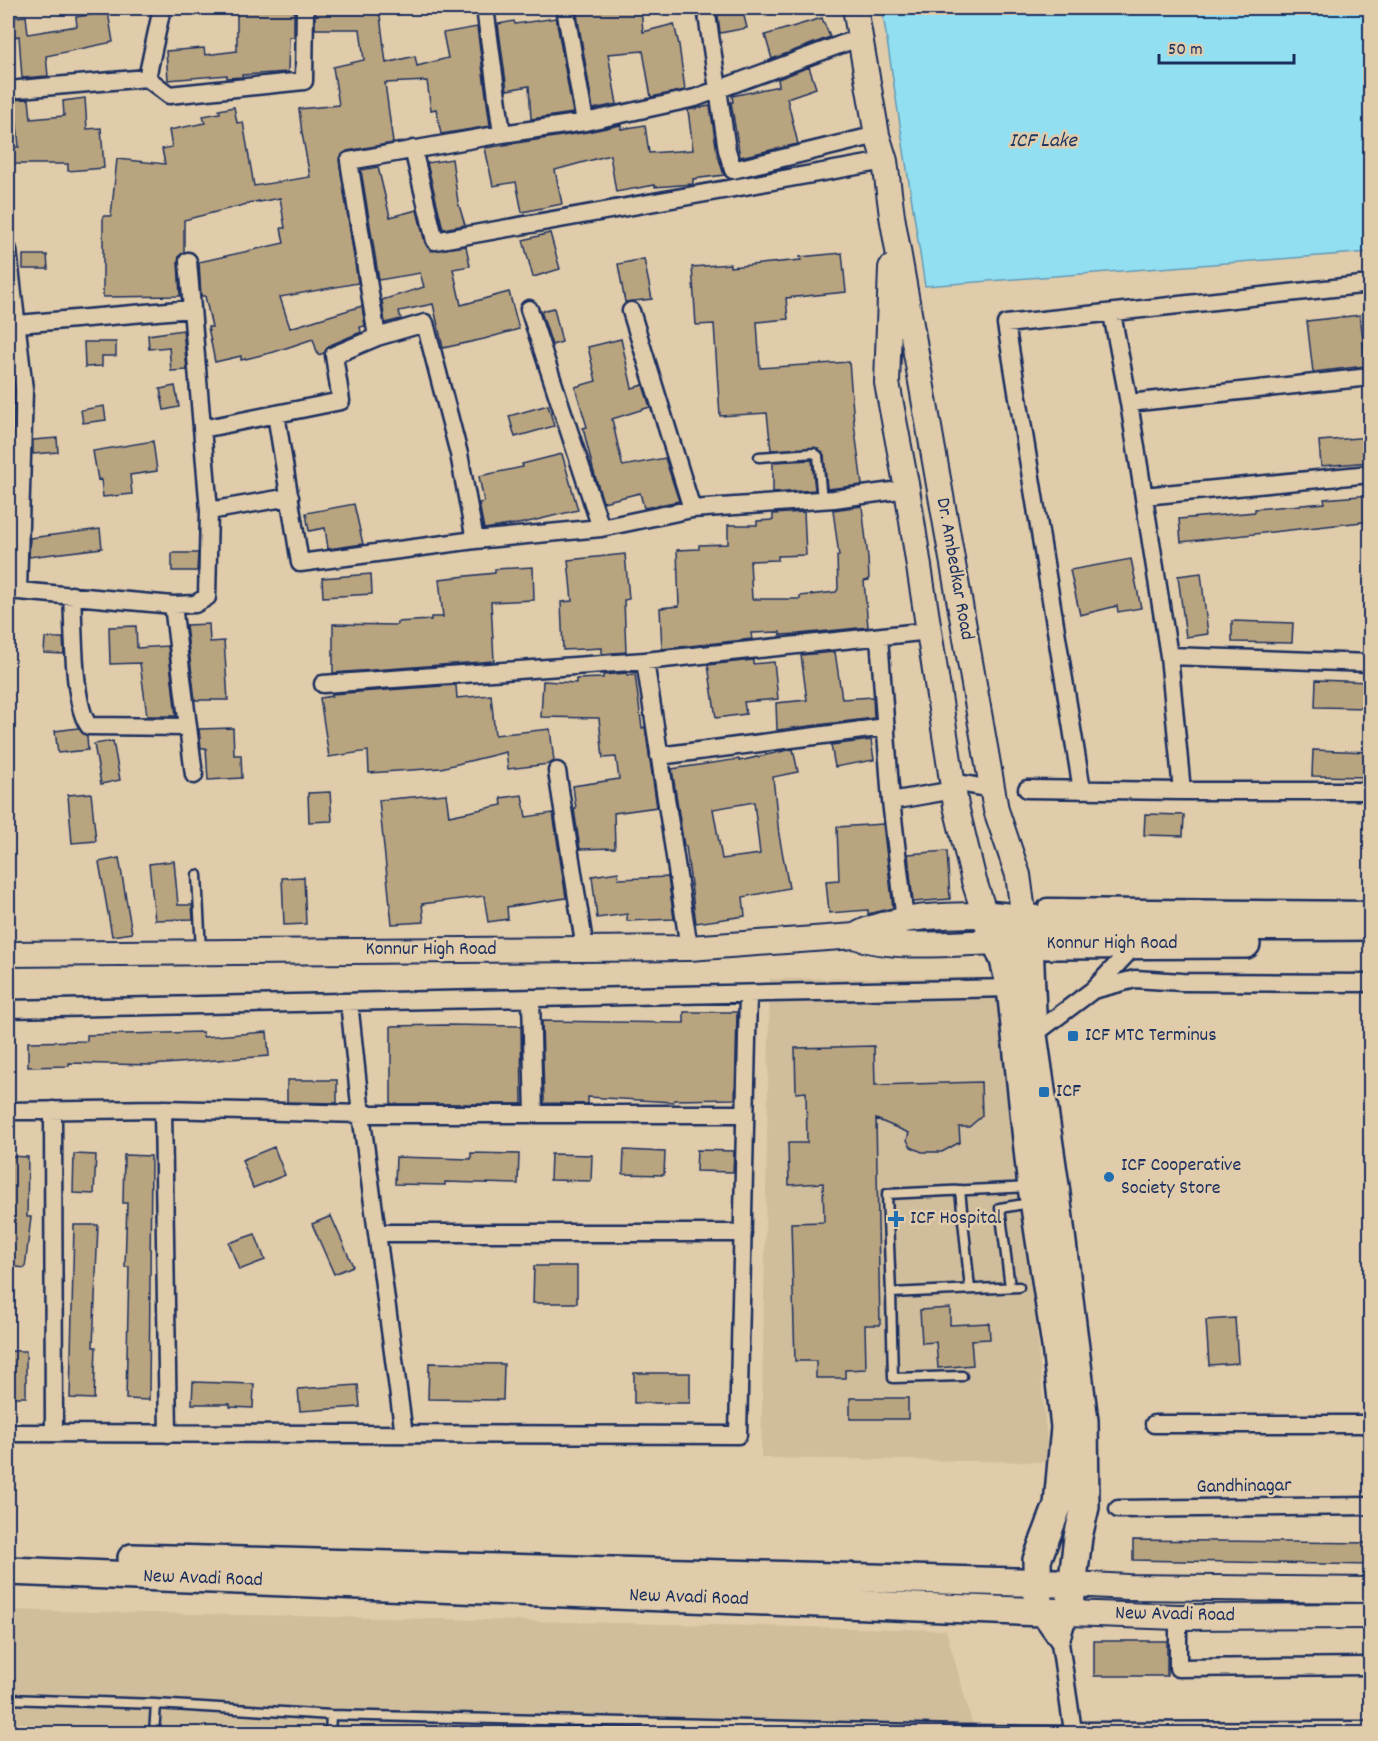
<svg xmlns="http://www.w3.org/2000/svg" width="1378" height="1741" viewBox="0 0 1378 1741" font-family="Dekko,sans-serif">
<style>
.built{fill:#d0bd9c}
.water{fill:#92dff1;stroke:#6299b6;stroke-width:1.5}
.building{fill:#b9a480;stroke:#1b2f5e;stroke-width:1.5;fill-rule:evenodd}
.lines{fill:none;stroke-linecap:round;stroke-linejoin:round}
.service-casing{stroke:#1b2f5e;stroke-width:13}
.minor-casing{stroke:#1b2f5e;stroke-width:21}
.secondary-casing{stroke:#1b2f5e;stroke-width:28}
.primary-casing{stroke:#1b2f5e;stroke-width:32}
.service{stroke:#e0ccaa;stroke-width:8}
.minor{stroke:#e0ccaa;stroke-width:16}
.secondary{stroke:#e0ccaa;stroke-width:24}
.primary{stroke:#e0ccaa;stroke-width:27}
.poi-dot{fill:#1f6fb2;stroke:#e0ccaa;stroke-width:2}
.labels{text-anchor:middle;dominant-baseline:central;stroke-width:5;stroke-linejoin:round;paint-order:stroke}
.street-label{font-size:20px;fill:#1b2f5e;stroke:#e0ccaa}
.poi-label{font-size:20px;fill:#1b2f5e;stroke:#e0ccaa;text-anchor:start}
.water-label{font-size:21px;font-style:italic;fill:#213865;stroke:#e0ccaa}
</style>
<rect width="100%" height="100%" fill="#e0ccaa"/>
<filter id="ink" filterUnits="userSpaceOnUse"><feTurbulence type="fractalNoise" baseFrequency=".0167" numOctaves="2"/><feDisplacementMap in="SourceGraphic" scale="12" xChannelSelector="R" yChannelSelector="G"/><feConvolveMatrix kernelMatrix="1 2 1 2 8 2 1 2 1" color-interpolation-filters="sRGB"/></filter>
<g filter="url(#ink)">
<path class="built" d="M1003,977L1049,1462L761,1458L770,979Z
M8,1610L946,1630L975,1733L8,1734Z"/>
<path class="water" d="M882,8H1370V252L925,286Z"/>
<path class="building" d="M237,8H294V37H289L288,72L242,75V77L227,78V75L168,80L166,51L204,48L205,55L237,51Z
M315,8H379L386,63L415,56L417,66L448,58L443,33L477,27L490,126L441,134L436,109L431,110L427,81L385,83L393,143L347,151L339,158L358,283L280,297L290,328L362,306L365,326L360,327L361,332L330,345L324,353L318,355L313,339L274,352L241,360V356L215,362L208,327H212L205,296H201L199,262L284,243L281,228H285L280,198L259,202V201L184,220V252L179,256L178,262L180,296L103,297V216H111L117,159L165,164L162,149L172,147L169,130L205,123L203,116L220,113L219,110L234,107L237,123L243,122L254,186L310,177L302,133L299,109L339,105L333,67L364,60L360,29H315Z
M576,8H641L643,32L674,24L679,45L685,90L651,97L643,51L608,54L617,104L593,109Z
M717,8H742L747,28L720,33Z
M108,12L113,42L46,56L48,76L22,78L19,36L8,38V18L26,16L28,34L77,26L76,17Z
M556,18L573,113L531,119L529,86L507,90L498,24L514,21L515,24Z
M822,18L830,37L772,59L765,35Z
M809,67L816,88L787,98L798,144L740,157L731,102H733L732,96L779,86L778,79Z
M85,98L87,129L101,128L104,168L68,171V164H10V147H19L16,114H8V100L29,99L31,119L64,116L63,101Z
M710,106L717,152L724,175L693,179V184L655,187V185L616,192L610,155L555,170L562,204L522,212L516,182L493,186L485,148L587,132L621,125V129L645,125L649,153L693,150L688,110Z
M452,159L458,202L465,225L443,229L427,163Z
M378,167L390,217L417,210L425,243L431,251L466,246L470,266L453,269L461,305L509,292L519,329L484,339L443,348L433,304L399,311L401,319L385,323L382,300L424,287L420,273L379,280L361,170Z
M550,233L560,269L533,277L523,240Z
M842,253L846,292L786,298L788,319L757,322L760,368L849,362L854,423L862,485L827,489L824,455L818,448L771,450L767,413L720,416L714,324L696,325L692,267L730,264V267L801,260L800,257Z
M23,255H47L48,269H23Z
M644,259L652,299L625,302L618,264Z
M554,308L562,342L552,345L541,311Z
M1360,315L1366,366L1313,372L1307,321Z
M183,330L187,370L171,371L169,347L149,349L148,335Z
M621,339L632,388L643,385L650,407L612,419L622,464L623,466L665,458L679,501L644,508L640,493L603,502L593,469L583,428L587,427L575,387L596,381L588,347Z
M84,342H116V356H102V366L85,367Z
M175,386L179,407L164,410L160,389Z
M548,405L554,426L515,437L509,416Z
M104,406L106,420L83,423L81,410Z
M1371,437V462L1321,466L1319,441Z
M57,438L58,452L33,454V440Z
M153,441L157,471L130,475L132,494L103,497L101,479L98,480L93,451Z
M562,454L578,510L524,523L484,529L479,503L484,502L479,476L523,467L522,464Z
M812,460L815,490L773,493V462Z
M1371,495V521L1181,542L1179,519L1255,512V509L1325,503L1324,499Z
M354,504L363,544L328,549L325,528L309,531L306,513Z
M862,506L868,558L869,580L864,581L868,627L798,634L780,635V632L751,633L752,639L662,649L660,608L679,606L677,550L699,549V545L728,544V525H757V521L773,520V514L804,512L806,555L778,556V560L750,561L752,599H800V596L836,592L838,589L837,556H839L833,510Z
M100,529L102,548L29,557L30,538Z
M172,553H198L197,571H172Z
M625,554L629,599L624,600L626,652L602,654V648L563,650L561,602L572,601L568,560Z
M1131,559L1141,608L1118,612L1117,606L1080,615L1070,570Z
M533,567L534,600L491,602L494,661L333,673V624L397,625V622L431,620V617H443L439,579L495,573V569Z
M1201,573L1208,634L1186,637L1178,576Z
M371,574L372,594L323,597L322,578Z
M1232,621L1293,623L1292,643L1232,642Z
M209,624L210,642L224,641L228,700H195L186,625Z
M136,626L137,648L168,646L176,716H147L140,663L110,664L109,627Z
M45,638H63L64,654L44,653Z
M835,652L842,699L873,697L874,718L777,730L776,703L807,700L801,655Z
M753,660V664L774,662L778,699L744,702L746,714L716,718L708,665Z
M627,673V675L635,674L642,728L645,727L657,807L614,813L615,848L580,849L574,809H576L573,786L619,779L616,757L603,758L599,718L541,717L543,681L576,683V679L603,678V675Z
M1316,680L1371,682V708L1315,707Z
M456,685L457,698L491,695L495,735L550,729L554,761L549,764L508,769L506,752L441,768L369,773L368,751L329,757L320,698L332,696V694Z
M78,728L87,736L88,750L58,753L55,731Z
M233,728L234,755H241L242,778L208,780L206,748H201L199,729Z
M871,740L874,760L835,767L831,745Z
M113,741L120,780L101,784L94,744Z
M793,749L798,772L773,777L779,835L789,888L743,897L745,916L696,923L686,846H684L672,769L739,759V761ZM754,802L760,854L722,859L713,809Z
M1313,750L1371,752V777L1312,776Z
M330,792L332,821L309,822L308,793Z
M91,793L96,841L72,843L68,795Z
M446,794L449,816L502,805L501,798L522,795L526,817L553,813L566,898L507,907L508,919L488,922L484,896L422,904L424,922L392,924L379,800Z
M1145,814L1184,815L1183,836L1144,835Z
M883,824L893,908L868,914V910L829,913L826,881L839,880L837,827Z
M947,851L950,899L913,902L908,854Z
M119,858L132,933L112,936L99,862Z
M174,861L178,905H192L193,919L155,920L149,864Z
M618,872L619,879L668,877L674,919L627,921V914L597,918L592,876Z
M304,877L306,924L284,925L282,878Z
M684,1012H737L735,1099L674,1100L673,1102L588,1097V1104L544,1103L542,1021L684,1023Z
M445,1025L521,1026L522,1104H391V1026Z
M203,1032V1037L267,1032L269,1056L151,1065L69,1063V1066L28,1067V1042L87,1041V1035Z
M874,1046L875,1085L981,1082L982,1116L969,1127H959L960,1142L942,1152H922L911,1147L907,1140L909,1133L876,1119L880,1325H865L866,1369L845,1370V1378H816V1361H795L791,1223L824,1222L823,1183L789,1185L788,1143H807L806,1092L796,1093L795,1048Z
M287,1080H337V1103L287,1102Z
M274,1147L285,1175L253,1188L242,1160Z
M624,1150L665,1152L664,1175L623,1174Z
M697,1150L734,1151L733,1172L696,1171Z
M471,1153L519,1154L518,1184L445,1182V1185L395,1184L396,1157L471,1159Z
M74,1154L96,1155L94,1194L73,1193Z
M551,1154L592,1155L591,1181L550,1180Z
M124,1155L151,1156L149,1400L126,1399L129,1267H125L127,1203H123Z
M8,1156L28,1157L27,1217H31L25,1268L8,1266Z
M331,1216L353,1266L334,1274L312,1224Z
M74,1225H98L93,1347H96L94,1399L70,1398Z
M255,1234L265,1260L239,1270L229,1243Z
M534,1266H577V1303H533Z
M950,1308V1325L989,1323L990,1339L971,1340L973,1365L938,1368L936,1342L922,1343L920,1310Z
M1235,1318L1238,1363L1209,1365L1206,1320Z
M8,1351H26V1397H8Z
M429,1363L504,1364L503,1400L428,1399Z
M634,1373H690V1403H634Z
M193,1382L254,1384L253,1408L230,1407V1404H192Z
M358,1385L360,1407L300,1411L298,1389Z
M850,1398H908V1419H850Z
M1133,1540L1371,1543V1565L1133,1560Z
M1094,1641H1167V1676H1094Z"/>
<g class="lines">
<defs>
<path id="service" d="M759,457L814,453L818,456L822,500
M197,875L201,951
M960,1190L970,1289
M1010,1287L1000,1208L1030,1203
M1019,1287L891,1293L887,1194L1028,1187
M891,1293L893,1378L962,1376
M8,1699L156,1704L331,1715L960,1730L1073,1731
M154,1734L156,1704
M330,1734L331,1715"/>
<path id="minor" d="M485,8L502,134
M565,8L585,122
M706,8L727,150L733,170L877,135
M147,78L169,95L304,81L305,8
M8,90L147,78L162,8
M413,149L435,241L885,161
M8,250L24,390L18,590
M529,309L601,528
M631,311L692,509
M1112,314L1129,403L1169,656L1182,791
M18,324L191,309
M377,337L349,161L502,134L585,122L695,98L861,37
M1129,403L1370,377
M276,414L300,563L475,540
M202,429L341,401L334,355L377,337L425,323L459,454L475,540L601,528L692,509L834,499L907,489
M1144,496L1370,474
M209,511L290,497
M8,590L173,605L195,604L207,597L209,511L188,261
M72,595C74,626 72,704 89,726L188,727
M173,605L194,775
M879,637L891,801L905,921
M1169,656L1370,663
M645,661L689,948
M323,684L645,661L930,631
M659,756L886,727
M557,771L585,949
M953,782L992,789
M1027,789L1182,791H1370
M1082,790L1006,324L1370,284
M891,801L954,790
M1047,907L1370,910
M1093,990L1136,944
M531,998L534,1114
M349,1002L361,1114L404,1434
M8,1009L1011,988
M1033,1035L1093,990L1135,979L1182,982L1370,983
M163,1109L168,1434
M53,1110L54,1433
M8,1111L163,1109L361,1114H745
M377,1233H743
M1154,1424H1370
M8,1433L738,1435L748,994
M1118,1509L1370,1506
M1038,1612L1060,1643
M1069,1613L1060,1643L1073,1731L1370,1730
M1178,1617V1668L1370,1666"/>
<path id="secondary" d="M855,8L877,135L885,161L892,216L996,810L1018,875L1024,919
M855,936C889,916 946,915 985,915L974,881L956,806L907,489L887,383L891,268
M8,954L689,948L855,936C891,950 957,943 996,942
M1072,1584L1128,1587L1370,1590
M1069,1613L1178,1617L1370,1616"/>
<path id="primary" d="M1012,943L1051,945L1246,944
M132,1558L1056,1583
M8,1571L1069,1613L1078,1537L1085,1507L1084,1421L1055,1186L1033,1035L1029,944L1024,919
M1038,1612L1037,1560L1058,1505L1065,1427L1056,1346L1032,1187L1011,988L1004,960L985,915C1111,928 1243,927 1370,926"/>
</defs>
<use href="#service" class="service-casing"/>
<use href="#minor" class="minor-casing"/>
<use href="#secondary" class="secondary-casing"/>
<use href="#primary" class="primary-casing"/>
<use href="#service" class="service"/>
<use href="#minor" class="minor"/>
<use href="#secondary" class="secondary"/>
<use href="#primary" class="primary"/>
</g>
</g>
<g class="poi-dot">
<rect x="1067" y="1030" width="12" height="12" rx="3"/>
<rect x="1038" y="1086" width="12" height="12" rx="3"/>
<circle cx="1109" cy="1177" r="6"/>
<path d="M893 1210h6v6h6v6h-6v6h-6v-6h-6v-6h6z"/>
</g>
<g class="labels">
<g class="street-label">
<text transform="translate(954 569) rotate(80)">Dr. Ambedkar Road</text>
<text x="1112" y="944">Konnur High Road</text>
<text x="431" y="950">Konnur High Road</text>
<text transform="translate(1244 1487) rotate(-1)">Gandhinagar</text>
<text transform="translate(203 1579) rotate(2)">New Avadi Road</text>
<text transform="translate(689 1598) rotate(2)">New Avadi Road</text>
<text transform="translate(1175 1615) rotate(1)">New Avadi Road</text>
</g>
<g class="poi-label">
<text x="1085" y="1036">ICF MTC Terminus</text>
<text x="1056" y="1092">ICF</text>
<text x="1121" y="1166">ICF Cooperative<tspan x="1121" dy="23">Society Store</tspan></text>
<text x="910" y="1219">ICF Hospital</text>
</g>
<g class="water-label">
<text x="1043" y="142">ICF Lake</text>
</g>
</g>
<rect width="1378" height="1741" fill="none" stroke="#e0ccaa" stroke-width="30"/>
<rect x="15" y="15" width="1348" height="1711" fill="none" stroke="#1b2f5e" stroke-width="2" filter="url(#ink)"/>
<path d="M1159 54v9h135v-9" fill="none" stroke="#1b2f5e" stroke-width="3"/>
<text x="1168" y="54" font-size="18" fill="#1b2f5e" stroke="#e0ccaa" stroke-width="4.5" paint-order="stroke">50 m</text>
</svg>
